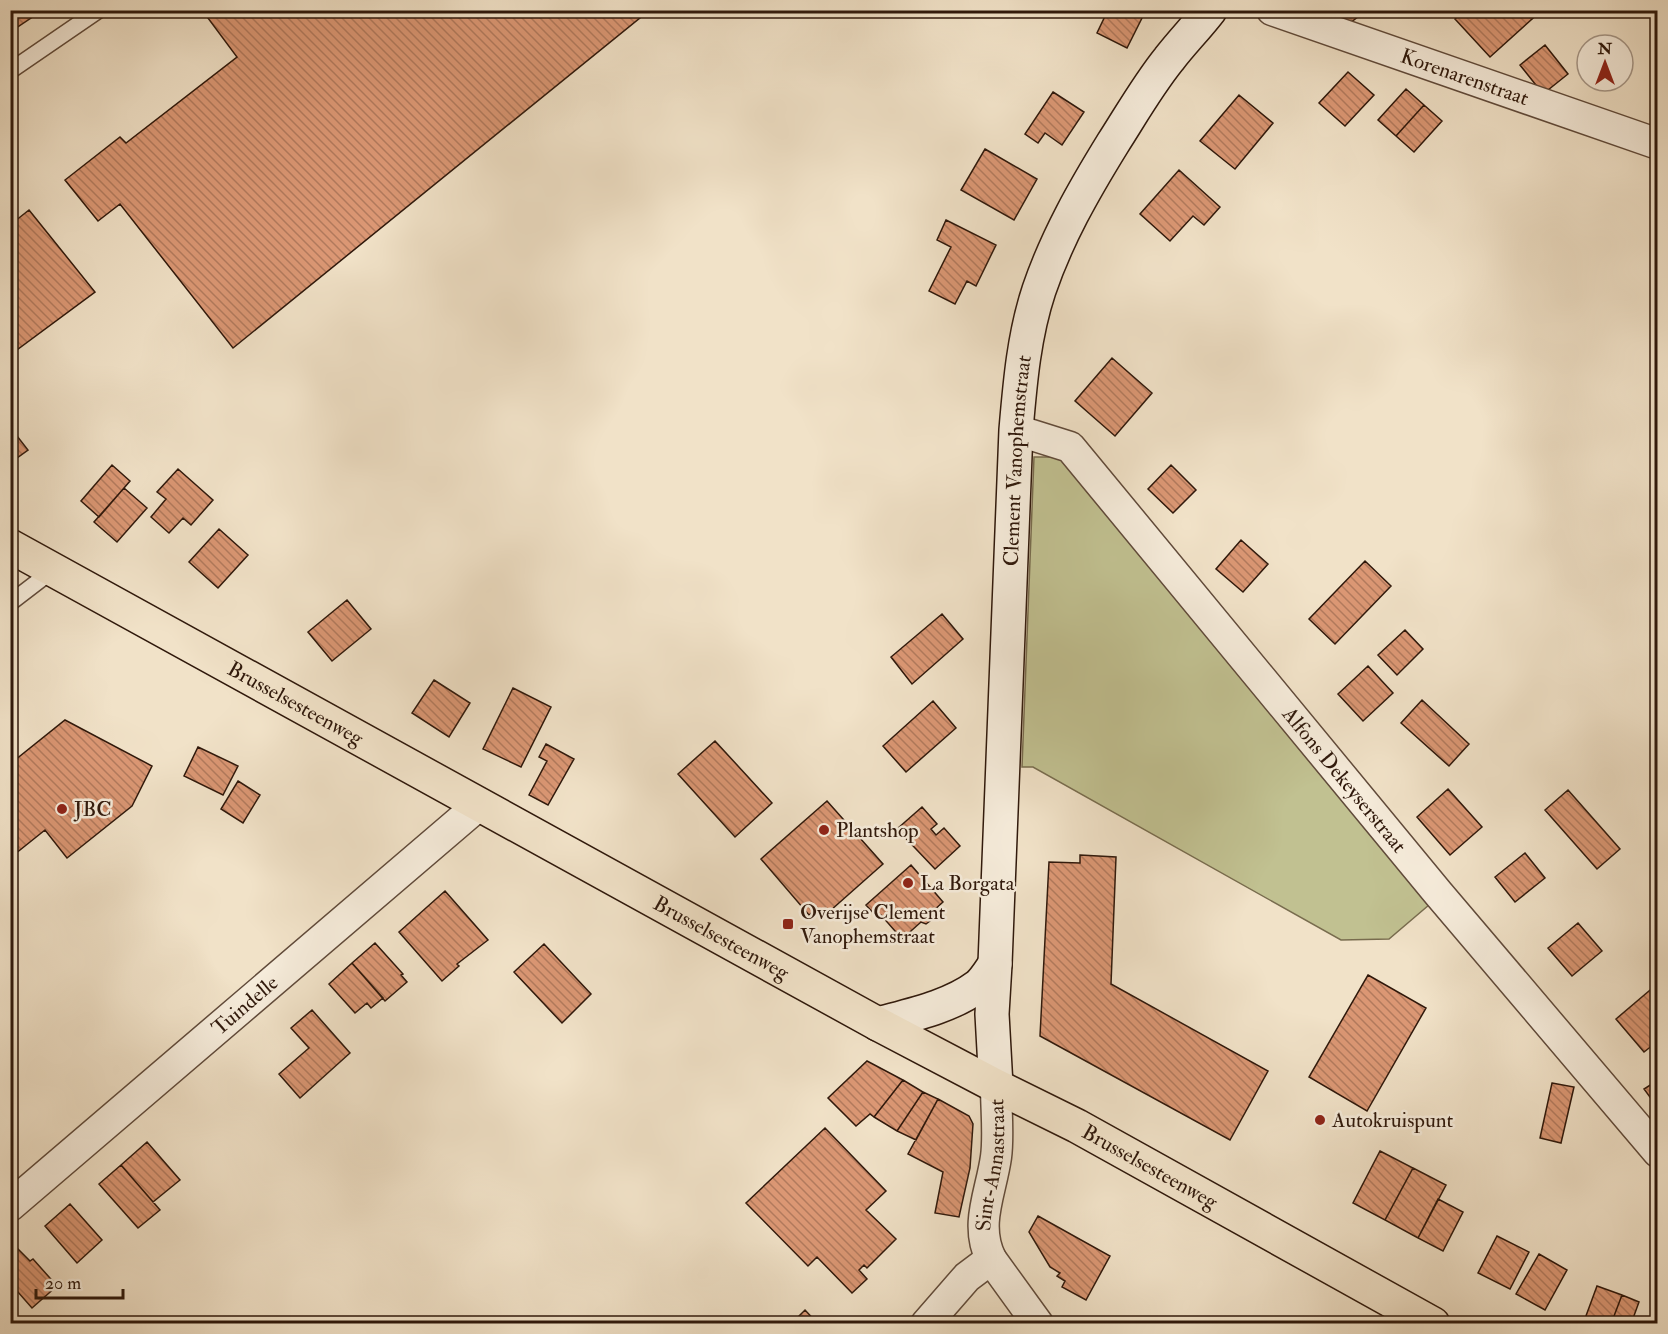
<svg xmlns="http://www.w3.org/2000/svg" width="1668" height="1334" viewBox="0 0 1668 1334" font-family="'IM FELL Double Pica',serif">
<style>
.grass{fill:#c1c191;stroke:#786c4e;stroke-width:1.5}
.building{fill:url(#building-back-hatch);stroke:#2f180b;stroke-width:1.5}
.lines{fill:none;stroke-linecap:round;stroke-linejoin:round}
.lane-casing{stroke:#604a3a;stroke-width:18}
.street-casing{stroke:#604a3a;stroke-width:33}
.secondary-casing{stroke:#2f180b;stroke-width:36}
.primary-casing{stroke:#2f180b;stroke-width:36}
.lane{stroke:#f6ecdb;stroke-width:15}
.street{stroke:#f6ecdb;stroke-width:30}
.secondary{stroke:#f6ecdb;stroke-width:33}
.primary{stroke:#f1e2c8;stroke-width:33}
.poi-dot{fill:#8f2418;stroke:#f6ecdb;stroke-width:2}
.labels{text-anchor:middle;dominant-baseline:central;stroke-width:5;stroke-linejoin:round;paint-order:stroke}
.street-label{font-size:21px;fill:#2f180b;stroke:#f6ecdb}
.poi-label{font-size:21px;fill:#2f180b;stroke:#f6ecdb;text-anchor:start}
</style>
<defs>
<pattern id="building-back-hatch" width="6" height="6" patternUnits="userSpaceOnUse" patternTransform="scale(1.5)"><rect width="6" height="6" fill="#db9774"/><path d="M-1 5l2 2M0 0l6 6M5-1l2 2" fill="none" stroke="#b27a5d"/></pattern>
</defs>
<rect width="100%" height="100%" fill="#f1e2c8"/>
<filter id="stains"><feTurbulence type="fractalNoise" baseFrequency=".00333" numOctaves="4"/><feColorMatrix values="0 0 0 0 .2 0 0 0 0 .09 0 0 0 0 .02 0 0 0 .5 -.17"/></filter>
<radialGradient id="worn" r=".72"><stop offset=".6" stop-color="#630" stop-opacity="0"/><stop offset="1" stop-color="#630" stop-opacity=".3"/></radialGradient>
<path class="grass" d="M1034,457H1067L1436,899L1389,939L1341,940L1033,767H1022Z"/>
<path class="building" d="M10,10H43L10,32Z
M202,10H644L646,13L233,348L120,204L98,221L65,180L120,137L126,143L237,57Z
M1108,10H1131L1143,16L1127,48L1097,33Z
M1334,10H1367L1346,26Z
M1464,10H1540L1541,11L1490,57L1455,19Z
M1545,45L1568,74L1543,94L1520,65Z
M1348,72L1374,95L1345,126L1319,103Z
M1406,89L1424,105L1396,136L1378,120Z
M1053,92L1084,112L1062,145L1045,133L1038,143L1025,134Z
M1239,95L1273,123L1235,169L1200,141Z
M1424,105L1442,121L1414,152L1396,136Z
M985,149L1037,179L1014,220L961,190Z
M1179,170L1220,207L1204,225L1193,216L1170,241L1140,214Z
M29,210L95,292L10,355V225Z
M946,220L996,245L976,286L967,281L955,304L929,291L951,247L937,240Z
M1112,358L1152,393L1115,436L1075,401Z
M10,427L28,450L10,463Z
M112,465L130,481L99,517L81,501Z
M1171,465L1196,490L1173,513L1148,489Z
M178,469L213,500L191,525L183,518L169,533L151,517L166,499L157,492Z
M124,488L147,508L117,542L94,522Z
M219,529L248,555L218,588L189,562Z
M1241,540L1268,564L1243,592L1216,569Z
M1365,561L1391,586L1335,644L1309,619Z
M347,600L371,629L332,661L308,632Z
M942,614L963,639L912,684L891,657Z
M1405,630L1423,649L1397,675L1378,655Z
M1368,666L1393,693L1363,721L1338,694Z
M434,680L470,703L449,737L412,713Z
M513,688L551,707L521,767L483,749Z
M1422,700L1469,744L1449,766L1401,723Z
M933,701L956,728L906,772L883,746Z
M65,720L152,766L132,806L67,858L45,830L10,858V764Z
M715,741L772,803L735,837L678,774Z
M546,744L574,759L548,805L529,795L547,761L539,757Z
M198,747L238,766L223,795L184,776Z
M238,781L260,795L243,823L221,809Z
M1448,789L1482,827L1450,855L1417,817Z
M1568,790L1620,849L1597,869L1545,810Z
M827,801L883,864L822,918L815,910L809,915L761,859Z
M922,807L937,824L931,829L936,835L944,828L960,846L935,869L897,829Z
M1525,853L1545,878L1515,902L1495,877Z
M1080,855L1116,857L1111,984L1268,1071L1230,1140L1040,1036L1049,862L1080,863Z
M911,865L943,902L932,912L934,918L926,924L921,922L902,939L881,915L878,918L866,905Z
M445,891L488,940L457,964L459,966L442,981L399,932Z
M1578,923L1602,951L1572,976L1548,948Z
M375,943L403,974L401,975L407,982L385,1001L352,963Z
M544,944L591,994L562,1023L514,972Z
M352,963L383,998L371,1008L367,1003L355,1013L329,984Z
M1368,975L1426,1008L1367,1111L1309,1077Z
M1656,985L1658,1041L1644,1052L1616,1019Z
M312,1010L350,1053L300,1098L279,1074L309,1048L291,1028Z
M867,1061L903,1080L874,1117L870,1114L856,1126L828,1098Z
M903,1080L923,1092L897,1131L874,1117Z
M1658,1080V1108L1644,1089Z
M1552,1083L1574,1087L1561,1143L1540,1138Z
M923,1092L938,1099L916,1140L897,1131Z
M938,1099L969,1116L973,1124L970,1168L959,1217L935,1213L943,1172L908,1154Z
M825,1128L886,1191L866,1210L896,1239L867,1268L864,1265L859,1270L867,1279L852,1293L817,1257L808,1266L746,1203Z
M147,1142L180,1180L153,1202L121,1165Z
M1380,1151L1413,1168L1385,1220L1353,1203Z
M121,1165L160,1210L138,1228L99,1184Z
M1413,1168L1446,1185L1418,1238L1385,1220Z
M1438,1199L1463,1212L1443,1251L1418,1238Z
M70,1204L102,1240L77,1263L45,1226Z
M1038,1216L1110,1256L1086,1300L1062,1287L1065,1281L1057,1276L1060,1273L1050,1267L1029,1232Z
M1497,1236L1529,1252L1510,1289L1478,1273Z
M18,1249L30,1261L33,1259L57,1286L32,1308L10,1283V1256Z
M1539,1254L1567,1270L1545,1310L1516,1294Z
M1597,1286L1622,1295L1611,1324H1583Z
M1622,1295L1639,1302L1631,1324H1611Z
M805,1310L818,1324H791Z"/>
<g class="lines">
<defs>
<path id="lane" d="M10,71L99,10
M10,603L53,570"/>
<g id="street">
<path id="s1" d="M1272,10L1658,144"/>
<path id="s2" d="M1016,430L1070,447L1438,893L1658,1152"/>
<path id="s3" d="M10,1206L480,804"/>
<path d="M991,1259L1038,1324"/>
<path id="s4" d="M926,1324L967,1277L991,1259C974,1224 991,1193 996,1157C999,1135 996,1109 996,1086"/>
</g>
<g id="secondary">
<path d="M878,1024C911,1015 950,1007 978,986C985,980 990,971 995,964"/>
<path id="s5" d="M996,1086L992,1014L995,964L1016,430C1020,383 1024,335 1039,290C1057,237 1084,190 1113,143C1131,115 1148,85 1169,59C1182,42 1197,27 1210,10"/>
</g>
<g id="primary">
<path id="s6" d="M10,546L878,1024L996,1086L1077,1126L1433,1324"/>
</g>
</defs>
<use href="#lane" class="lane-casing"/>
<use href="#street" class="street-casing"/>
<use href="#secondary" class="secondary-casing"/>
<use href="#primary" class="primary-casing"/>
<use href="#lane" class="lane"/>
<use href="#street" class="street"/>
<use href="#secondary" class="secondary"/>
<use href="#primary" class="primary"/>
</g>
<g class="poi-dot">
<circle cx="62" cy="809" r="6"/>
<circle cx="824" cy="830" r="6"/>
<circle cx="908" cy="883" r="6"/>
<rect x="782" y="918" width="12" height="12" rx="3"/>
<circle cx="1320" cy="1120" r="6"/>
</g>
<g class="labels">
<g class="street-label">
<text stroke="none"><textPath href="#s1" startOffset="204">Korenarenstraat</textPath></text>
<text stroke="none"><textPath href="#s5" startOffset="626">Clement Vanophemstraat</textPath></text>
<text stroke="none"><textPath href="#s6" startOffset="326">Brusselsesteenweg</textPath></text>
<text stroke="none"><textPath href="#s2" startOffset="488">Alfons Dekeyserstraat</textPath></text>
<text stroke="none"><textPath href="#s6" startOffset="812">Brusselsesteenweg</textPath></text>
<text stroke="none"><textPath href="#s3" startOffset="309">Tuindelle</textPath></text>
<text stroke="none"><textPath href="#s4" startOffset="188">Sint-Annastraat</textPath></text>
<text stroke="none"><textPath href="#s6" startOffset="1298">Brusselsesteenweg</textPath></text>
</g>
<g class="poi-label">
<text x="74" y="809">JBC</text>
<text x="836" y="830">Plantshop</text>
<text x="920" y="883">La Borgata</text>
<text x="800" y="912">Overijse Clement<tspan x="800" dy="24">Vanophemstraat</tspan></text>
<text x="1332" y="1120">Autokruispunt</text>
</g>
</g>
<rect width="1668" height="1334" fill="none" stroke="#f1e2c8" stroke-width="36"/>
<rect x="12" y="12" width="1644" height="1310" fill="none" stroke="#2f180b" stroke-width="3"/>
<rect x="18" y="18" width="1632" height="1298" fill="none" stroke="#2f180b" stroke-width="1.5"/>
<g transform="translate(1605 63)"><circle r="28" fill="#f6ecdb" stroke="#a69788" stroke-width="1.5"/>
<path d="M0-4.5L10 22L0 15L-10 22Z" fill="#8f2418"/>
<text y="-9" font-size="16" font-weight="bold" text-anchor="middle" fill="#2f180b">N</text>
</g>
<path d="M36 1289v9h87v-9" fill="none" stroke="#2f180b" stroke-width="3"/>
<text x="45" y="1289" font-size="18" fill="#2f180b" stroke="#f6ecdb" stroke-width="4.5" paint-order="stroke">20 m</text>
<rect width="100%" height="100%" filter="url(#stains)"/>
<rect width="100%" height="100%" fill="url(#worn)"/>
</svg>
